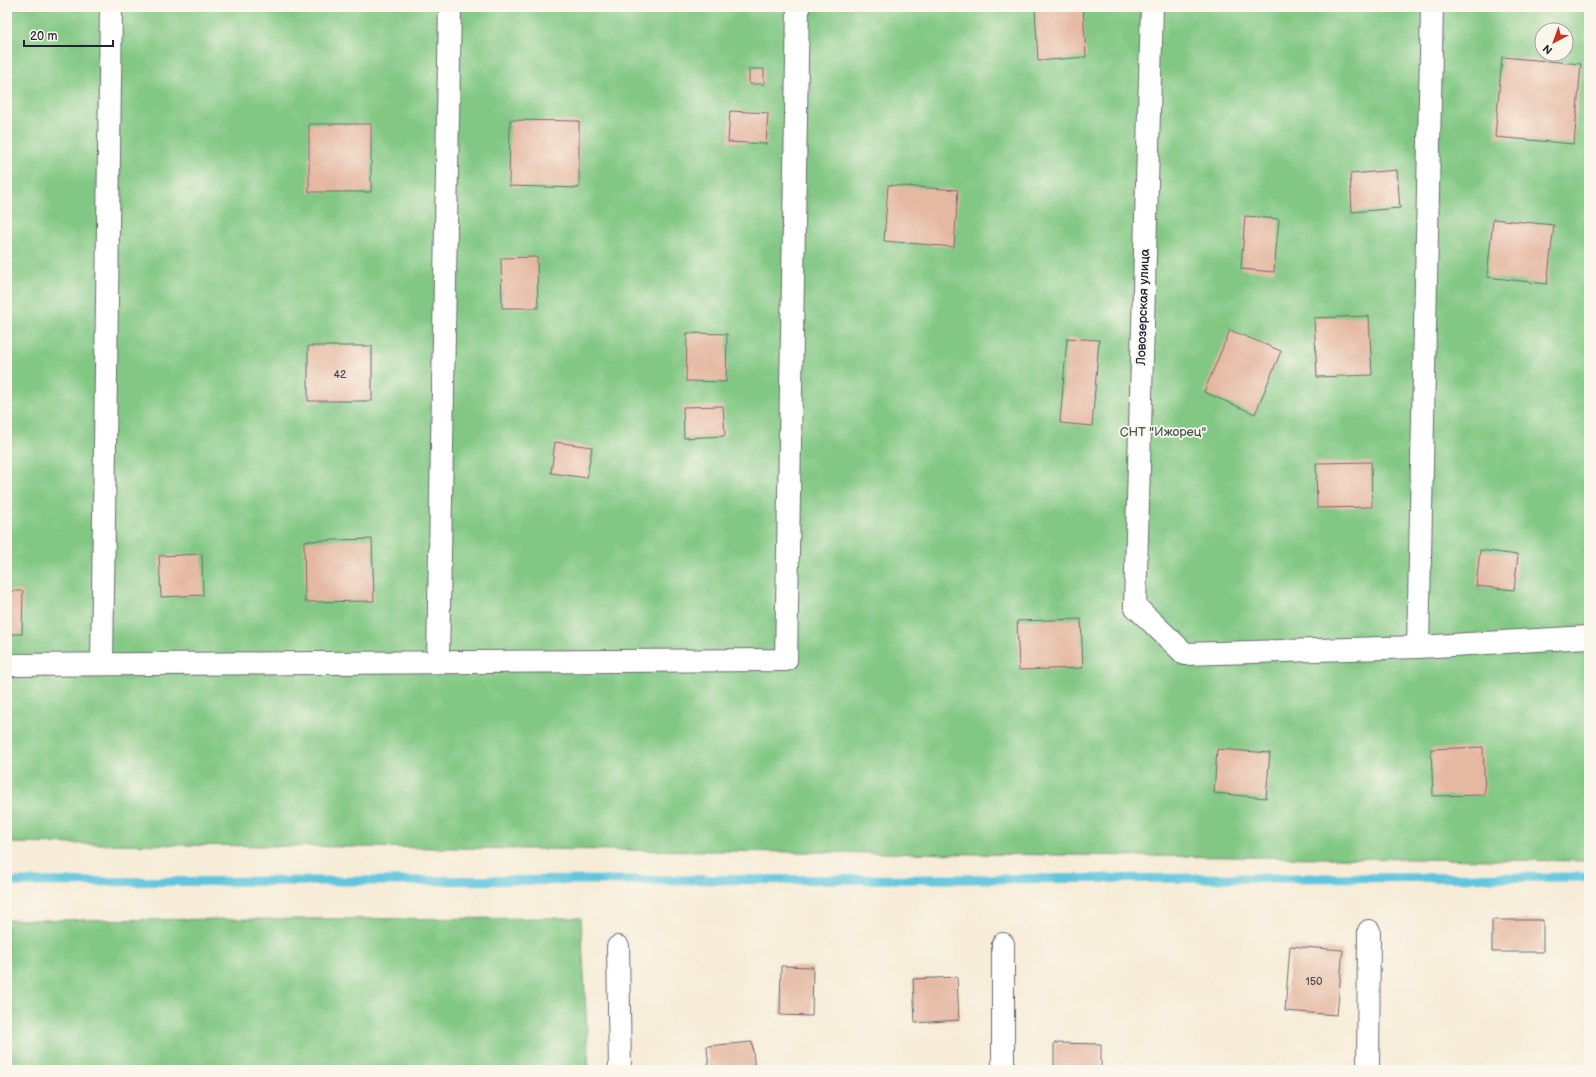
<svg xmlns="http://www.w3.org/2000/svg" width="1596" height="1077" viewBox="0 0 1596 1077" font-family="'Balsamiq Sans',sans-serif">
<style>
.green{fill:#82c884;stroke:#527560;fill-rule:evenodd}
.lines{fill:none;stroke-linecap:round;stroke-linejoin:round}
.stream{stroke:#60c6de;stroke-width:9}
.building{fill:#e5b8a1}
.minor-casing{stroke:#6c6972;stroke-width:24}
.minor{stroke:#fff;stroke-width:22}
.labels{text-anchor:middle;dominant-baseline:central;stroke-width:3.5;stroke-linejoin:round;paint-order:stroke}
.number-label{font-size:11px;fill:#534854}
.street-label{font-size:13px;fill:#22223b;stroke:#fbf7ec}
.park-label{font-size:13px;fill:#445c55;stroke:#fbf7ec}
</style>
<rect width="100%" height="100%" fill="#fbf7ec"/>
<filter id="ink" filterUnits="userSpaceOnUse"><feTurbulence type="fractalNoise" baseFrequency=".025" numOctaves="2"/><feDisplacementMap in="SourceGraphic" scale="8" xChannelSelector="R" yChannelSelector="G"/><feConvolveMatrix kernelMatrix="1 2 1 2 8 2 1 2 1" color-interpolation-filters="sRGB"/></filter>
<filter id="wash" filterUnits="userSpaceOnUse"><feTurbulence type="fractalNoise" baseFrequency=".012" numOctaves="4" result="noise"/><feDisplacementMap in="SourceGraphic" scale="16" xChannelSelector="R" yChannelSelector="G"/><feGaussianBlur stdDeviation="0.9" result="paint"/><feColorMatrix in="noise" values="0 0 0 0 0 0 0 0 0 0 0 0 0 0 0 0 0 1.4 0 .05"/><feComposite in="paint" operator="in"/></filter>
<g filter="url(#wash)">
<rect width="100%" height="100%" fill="#f6ecd7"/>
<path class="green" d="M7,7H1589V861L7,843ZM1542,30H1566V54H1542Z
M581,918L589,1070H7V920Z"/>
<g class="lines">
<path class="stream" d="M7,882L1589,877"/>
</g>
<g id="blocks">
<path class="building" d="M1035,7H1083L1086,57L1038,61Z
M1502,57L1581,64L1574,144L1495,137Z
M749,69H764V84H749Z
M730,111L768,113L766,144L728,142Z
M510,120L579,121V188L509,186Z
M309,124H371V192H309Z
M1397,170L1400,208L1352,212L1350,174Z
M888,185L958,190L954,247L884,241Z
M1245,216L1279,219L1274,272L1241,269Z
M1493,219L1554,225L1547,284L1487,277Z
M537,257L538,308H502L501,258Z
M1369,316L1372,375L1317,377L1314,318Z
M1230,330L1281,351L1255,414L1204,392Z
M687,333L727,334L726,382L686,381Z
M1067,338L1099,340L1092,426L1060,423Z
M308,346H372V401H308Z
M723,406L725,436L684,438L683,407Z
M555,442L592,447L587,478L551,473Z
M1371,462L1372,507L1317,508L1316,463Z
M372,539L374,601L305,602L304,541Z
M1480,550L1518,555L1514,590L1476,586Z
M202,554L203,595L161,597L159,556Z
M7,591H23L22,634H7Z
M1081,619L1083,668L1019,670L1017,621Z
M1483,747L1485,795L1433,796L1431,749Z
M1217,749L1270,753L1266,798L1214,793Z
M1492,920H1543V952H1492Z
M1290,946L1343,950L1337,1015L1285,1011Z
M781,966L813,967L812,1016L780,1015Z
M957,977L959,1020L915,1023L913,979Z
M752,1042L755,1070H709L707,1046Z
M1054,1043L1101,1044V1070H1054Z"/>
</g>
</g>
<g filter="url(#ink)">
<use href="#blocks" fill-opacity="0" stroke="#6c6972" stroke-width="1"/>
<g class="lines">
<defs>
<path id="minor" d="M1152,7L1135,606L1185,654L1418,647L1589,637
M1418,647L1432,7
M438,662L450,7
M102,664L111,7
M7,665L786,660L798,7
M1003,944V1070
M618,947L620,1070
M1368,1070L1369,931"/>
</defs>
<use href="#minor" class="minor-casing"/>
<use href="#minor" class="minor"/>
</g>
</g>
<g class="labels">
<g class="number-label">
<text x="340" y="374">42</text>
<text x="1314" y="981">150</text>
</g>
<g class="street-label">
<text transform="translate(1143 307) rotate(-88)">Ловозерская улица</text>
</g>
<g class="park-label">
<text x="1163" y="432">СНТ "Ижорец"</text>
</g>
</g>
<rect width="1596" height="1077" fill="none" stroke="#fbf7ec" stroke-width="24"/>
<g transform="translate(1554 42) rotate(221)"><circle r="19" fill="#fbf7ec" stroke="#a4a2a5"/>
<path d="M0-3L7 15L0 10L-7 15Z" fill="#c8321e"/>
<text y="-6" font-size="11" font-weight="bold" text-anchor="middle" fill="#22223b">N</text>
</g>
<path d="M24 40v6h89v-6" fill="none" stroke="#22223b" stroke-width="2"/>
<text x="30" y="40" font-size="12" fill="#22223b" stroke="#fbf7ec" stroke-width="3" paint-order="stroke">20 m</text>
</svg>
